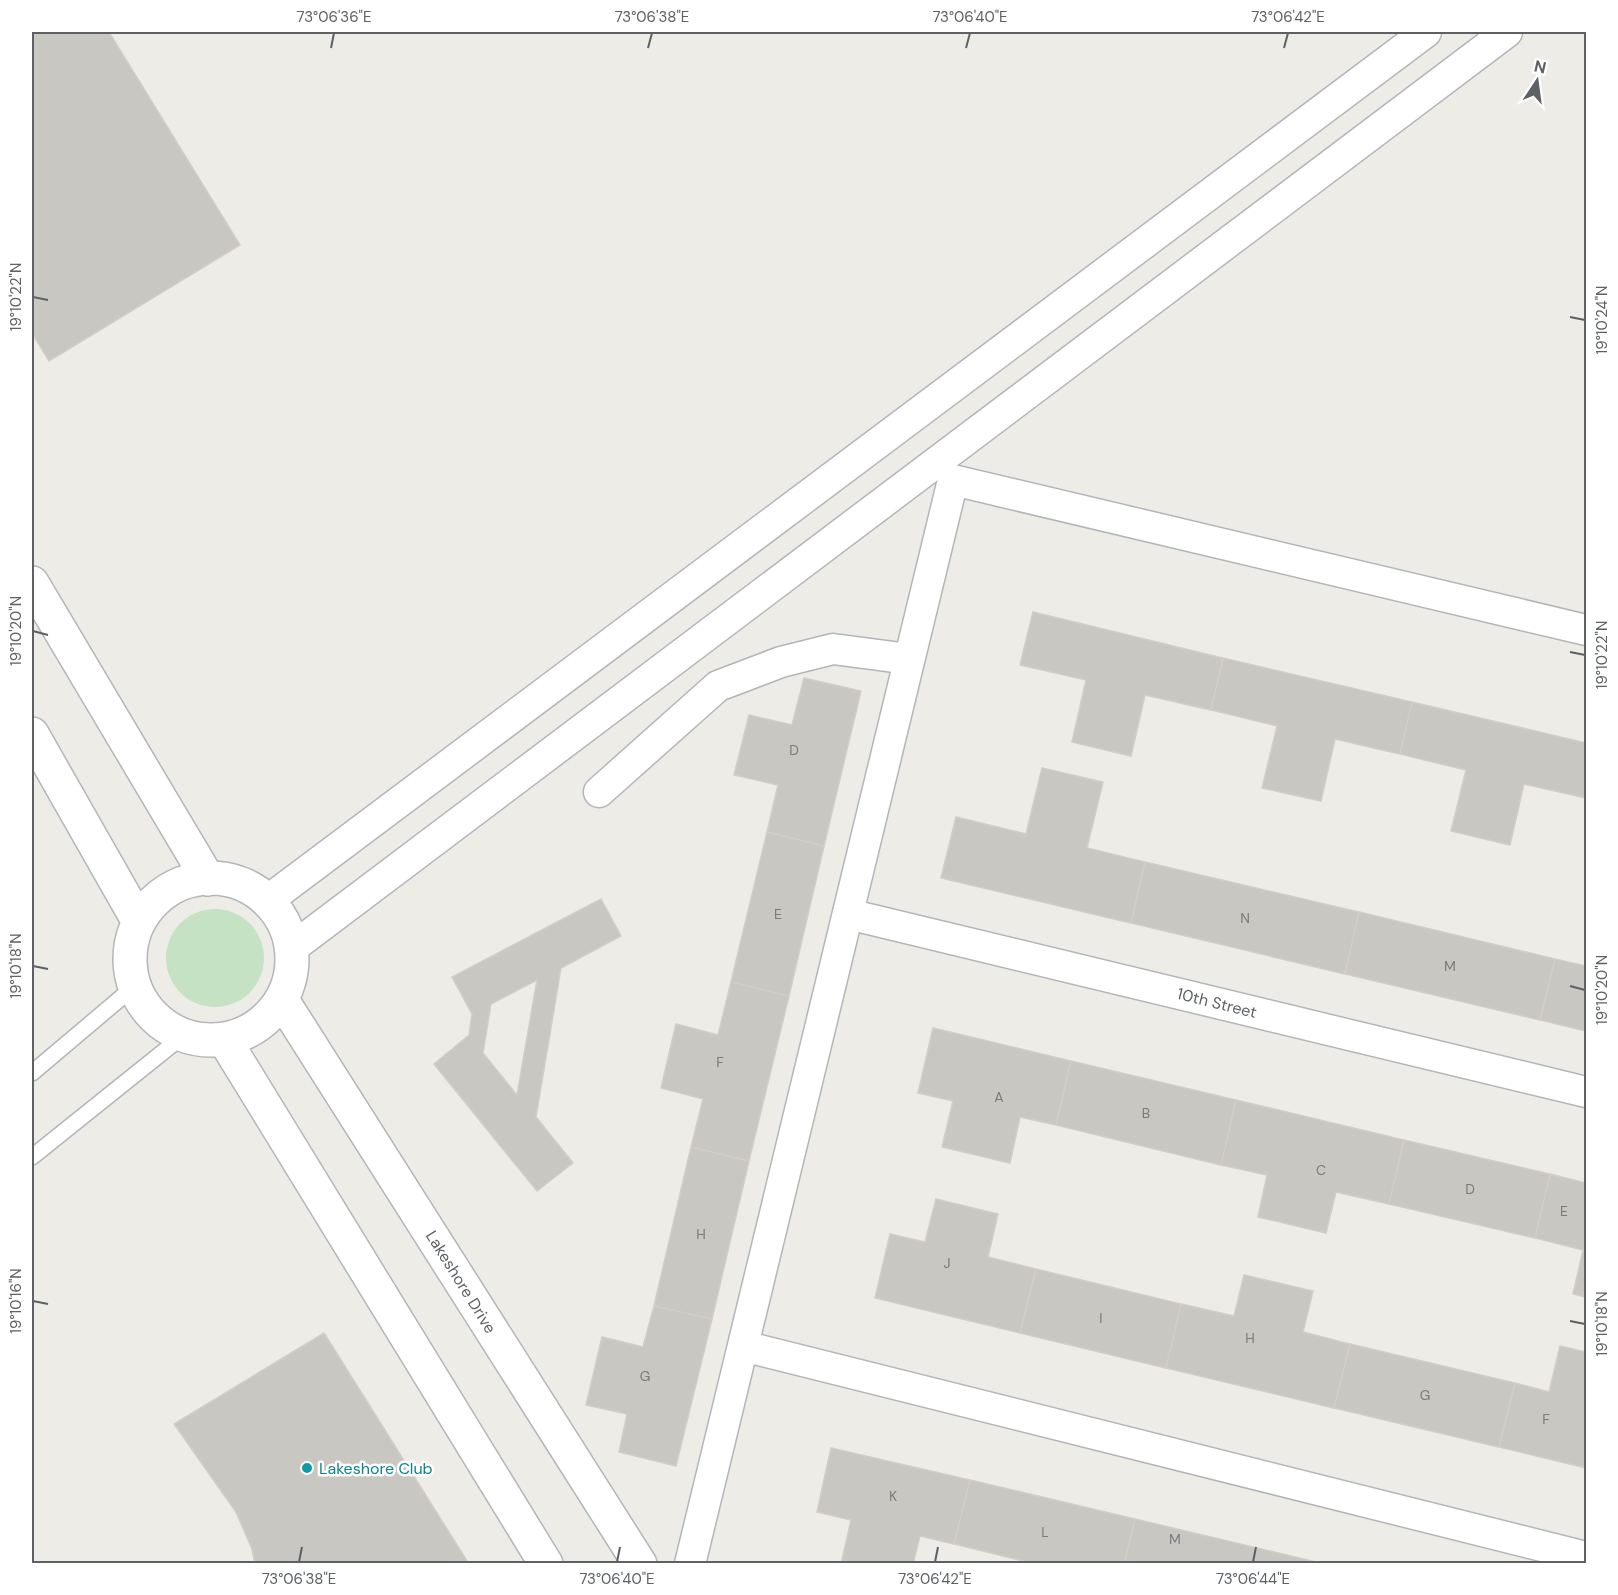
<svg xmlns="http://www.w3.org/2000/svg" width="1618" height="1595" viewBox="0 0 1618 1595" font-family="'DM Sans',sans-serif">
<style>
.green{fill:#c6e2c5}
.building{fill:#c9c7c2;stroke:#d2cec5;stroke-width:1.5;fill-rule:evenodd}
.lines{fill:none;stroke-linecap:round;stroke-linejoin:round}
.service-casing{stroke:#b3b6b9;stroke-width:18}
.minor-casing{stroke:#b3b6b9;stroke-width:33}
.tertiary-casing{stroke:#b3b6b9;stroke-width:36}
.service{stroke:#fff;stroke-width:15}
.minor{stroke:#fff;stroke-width:30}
.tertiary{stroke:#fff;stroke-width:33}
.ticks{fill:none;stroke:#5d6164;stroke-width:2}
.culture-dot{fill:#0f9aa8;stroke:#fff;stroke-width:2}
.labels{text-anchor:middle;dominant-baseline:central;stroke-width:5;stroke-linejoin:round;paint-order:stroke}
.number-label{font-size:14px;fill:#787a7c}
.street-label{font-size:16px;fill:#5d6164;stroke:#fff}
.culture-label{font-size:16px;fill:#0d838f;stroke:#fff;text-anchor:start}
.neatline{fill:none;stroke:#5d6164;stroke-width:2}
.ticks-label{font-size:15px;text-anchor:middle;fill:#5d6164}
</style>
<rect width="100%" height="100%" fill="#eeece6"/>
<path class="green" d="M166 958a49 49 0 1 1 98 0a49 49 0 1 1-98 0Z"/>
<path class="building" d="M32,32H109L240,245L49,361L32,333Z
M1033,612L1223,658L1211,710L1145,695L1131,756L1072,742L1086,680L1020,665Z
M1223,658L1412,702L1400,754L1335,739L1321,801L1262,788L1277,726L1211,710Z
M804,678L861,691L824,846L767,832L778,785L734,775L749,715L792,725Z
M1412,702L1586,743V798L1524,784L1510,845L1451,831L1466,770L1400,754Z
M1042,768L1103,782L1087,848L1145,862L1131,923L941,878L956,817L1026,834Z
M767,832L824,846L789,996L731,982Z
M1145,862L1359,912L1345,974L1131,923Z
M601,899L621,936L561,968L536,1117L573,1163L537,1191L434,1064L469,1035L472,1014L452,977ZM537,980L517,1095L483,1053L491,1004Z
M1359,912L1555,959L1540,1020L1345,974Z
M1555,959L1586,966V1031L1540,1020Z
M731,982L789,996L749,1161L691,1147L703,1099L661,1088L676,1024L718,1035Z
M933,1028L1071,1061L1056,1125L1020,1117L1010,1163L942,1147L953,1101L918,1093Z
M1071,1061L1236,1100L1221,1165L1056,1125Z
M1236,1100L1404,1140L1389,1204L1336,1192L1326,1233L1258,1217L1267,1175L1221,1165Z
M1404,1140L1550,1174L1535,1238L1389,1204Z
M691,1147L749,1161L712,1319L654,1306Z
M1550,1174L1586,1183V1297L1573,1294L1583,1250L1535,1238Z
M936,1199L998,1214L988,1257L1036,1269L1020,1333L875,1298L890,1234L925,1242Z
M1036,1269L1181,1304L1166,1368L1020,1333Z
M1244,1275L1313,1291L1303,1332L1350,1344L1334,1408L1166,1368L1181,1304L1234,1316Z
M654,1306L712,1319L676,1466L619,1452L627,1414L586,1405L602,1337L643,1347Z
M324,1333L469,1564H255L252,1549L236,1512L174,1424Z
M1350,1344L1515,1383L1499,1447L1334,1408Z
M1560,1346L1586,1352V1468L1499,1447L1515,1383L1549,1392Z
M831,1448L970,1480L954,1544L920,1536L913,1564H841L851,1520L817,1512Z
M970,1480L1135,1519L1124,1564H1036L954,1544Z
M1135,1519L1304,1559L1303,1564H1124Z
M1304,1559L1322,1564H1303Z"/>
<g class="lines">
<defs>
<path id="service" d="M32,1073L135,986
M32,1157L183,1036"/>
<path id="minor" d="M599,792L718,686L781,662L833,649L909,659
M267,901L1426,32
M848,914L1586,1092
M292,948L1507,32
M743,1346L1586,1557
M690,1564L953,480L1586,630"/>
<path id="tertiary" d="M32,583L208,879
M32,734L139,922
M130 959a81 81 0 1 1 162 0a81 81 0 1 1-162 0Z
M282,1000L640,1564
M224,1039L546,1564"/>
</defs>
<use href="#service" class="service-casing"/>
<use href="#minor" class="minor-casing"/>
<use href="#tertiary" class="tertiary-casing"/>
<use href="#service" class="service"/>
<use href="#minor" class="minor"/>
<use href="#tertiary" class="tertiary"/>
</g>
<path class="ticks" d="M331,48L334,33M648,48L652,33M966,48L970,33M1284,48L1288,33M33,297L48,300M1570,317L1585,320M33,631L48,635M1570,652L1585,655M33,966L48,969M1570,986L1585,990M33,1301L48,1304M1570,1321L1585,1324M299,1562L302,1547M617,1562L620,1547M935,1562L938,1547M1253,1562L1256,1547"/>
<circle class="culture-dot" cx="307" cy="1468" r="6"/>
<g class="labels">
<g class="number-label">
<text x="794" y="750">D</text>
<text x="778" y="914">E</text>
<text x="1245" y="918">N</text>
<text x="1450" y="966">M</text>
<text x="720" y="1062">F</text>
<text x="999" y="1097">A</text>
<text x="1146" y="1113">B</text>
<text x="1321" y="1170">C</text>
<text x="1470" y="1189">D</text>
<text x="1564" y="1211">E</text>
<text x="701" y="1234">H</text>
<text x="947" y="1263">J</text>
<text x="1101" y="1318">I</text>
<text x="1250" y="1338">H</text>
<text x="645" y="1376">G</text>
<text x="1425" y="1395">G</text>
<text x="1546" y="1419">F</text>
<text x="893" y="1496">K</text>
<text x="1045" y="1532">L</text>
<text x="1175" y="1539">M</text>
</g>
<g class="street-label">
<text transform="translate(1217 1003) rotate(14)">10th Street</text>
<text transform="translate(461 1282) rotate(58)">Lakeshore Drive</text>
</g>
<g class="culture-label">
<text x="319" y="1468">Lakeshore Club</text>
</g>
</g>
<rect width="1618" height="1595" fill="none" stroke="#ffffff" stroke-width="66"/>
<g transform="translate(1537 81) rotate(13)" stroke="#ffffff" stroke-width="4.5" paint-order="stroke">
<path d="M0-4.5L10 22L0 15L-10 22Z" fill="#5d6164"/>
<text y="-9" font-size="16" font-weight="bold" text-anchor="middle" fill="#5d6164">N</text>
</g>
<rect x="33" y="33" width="1552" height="1529" class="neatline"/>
<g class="ticks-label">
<text x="334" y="22">73°06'36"E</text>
<text x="652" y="22">73°06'38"E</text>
<text x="970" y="22">73°06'40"E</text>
<text x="1288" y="22">73°06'42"E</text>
<text transform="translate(16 297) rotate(-90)" y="5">19°10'22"N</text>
<text transform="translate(1602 320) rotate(-90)" y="5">19°10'24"N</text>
<text transform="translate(16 631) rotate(-90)" y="5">19°10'20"N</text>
<text transform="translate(1602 655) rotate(-90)" y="5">19°10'22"N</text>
<text transform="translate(16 966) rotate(-90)" y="5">19°10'18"N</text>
<text transform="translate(1602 990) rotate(-90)" y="5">19°10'20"N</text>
<text transform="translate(16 1301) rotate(-90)" y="5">19°10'16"N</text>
<text transform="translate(1602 1324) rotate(-90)" y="5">19°10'18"N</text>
<text x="299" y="1584">73°06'38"E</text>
<text x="617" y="1584">73°06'40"E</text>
<text x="935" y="1584">73°06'42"E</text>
<text x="1253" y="1584">73°06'44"E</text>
</g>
</svg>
